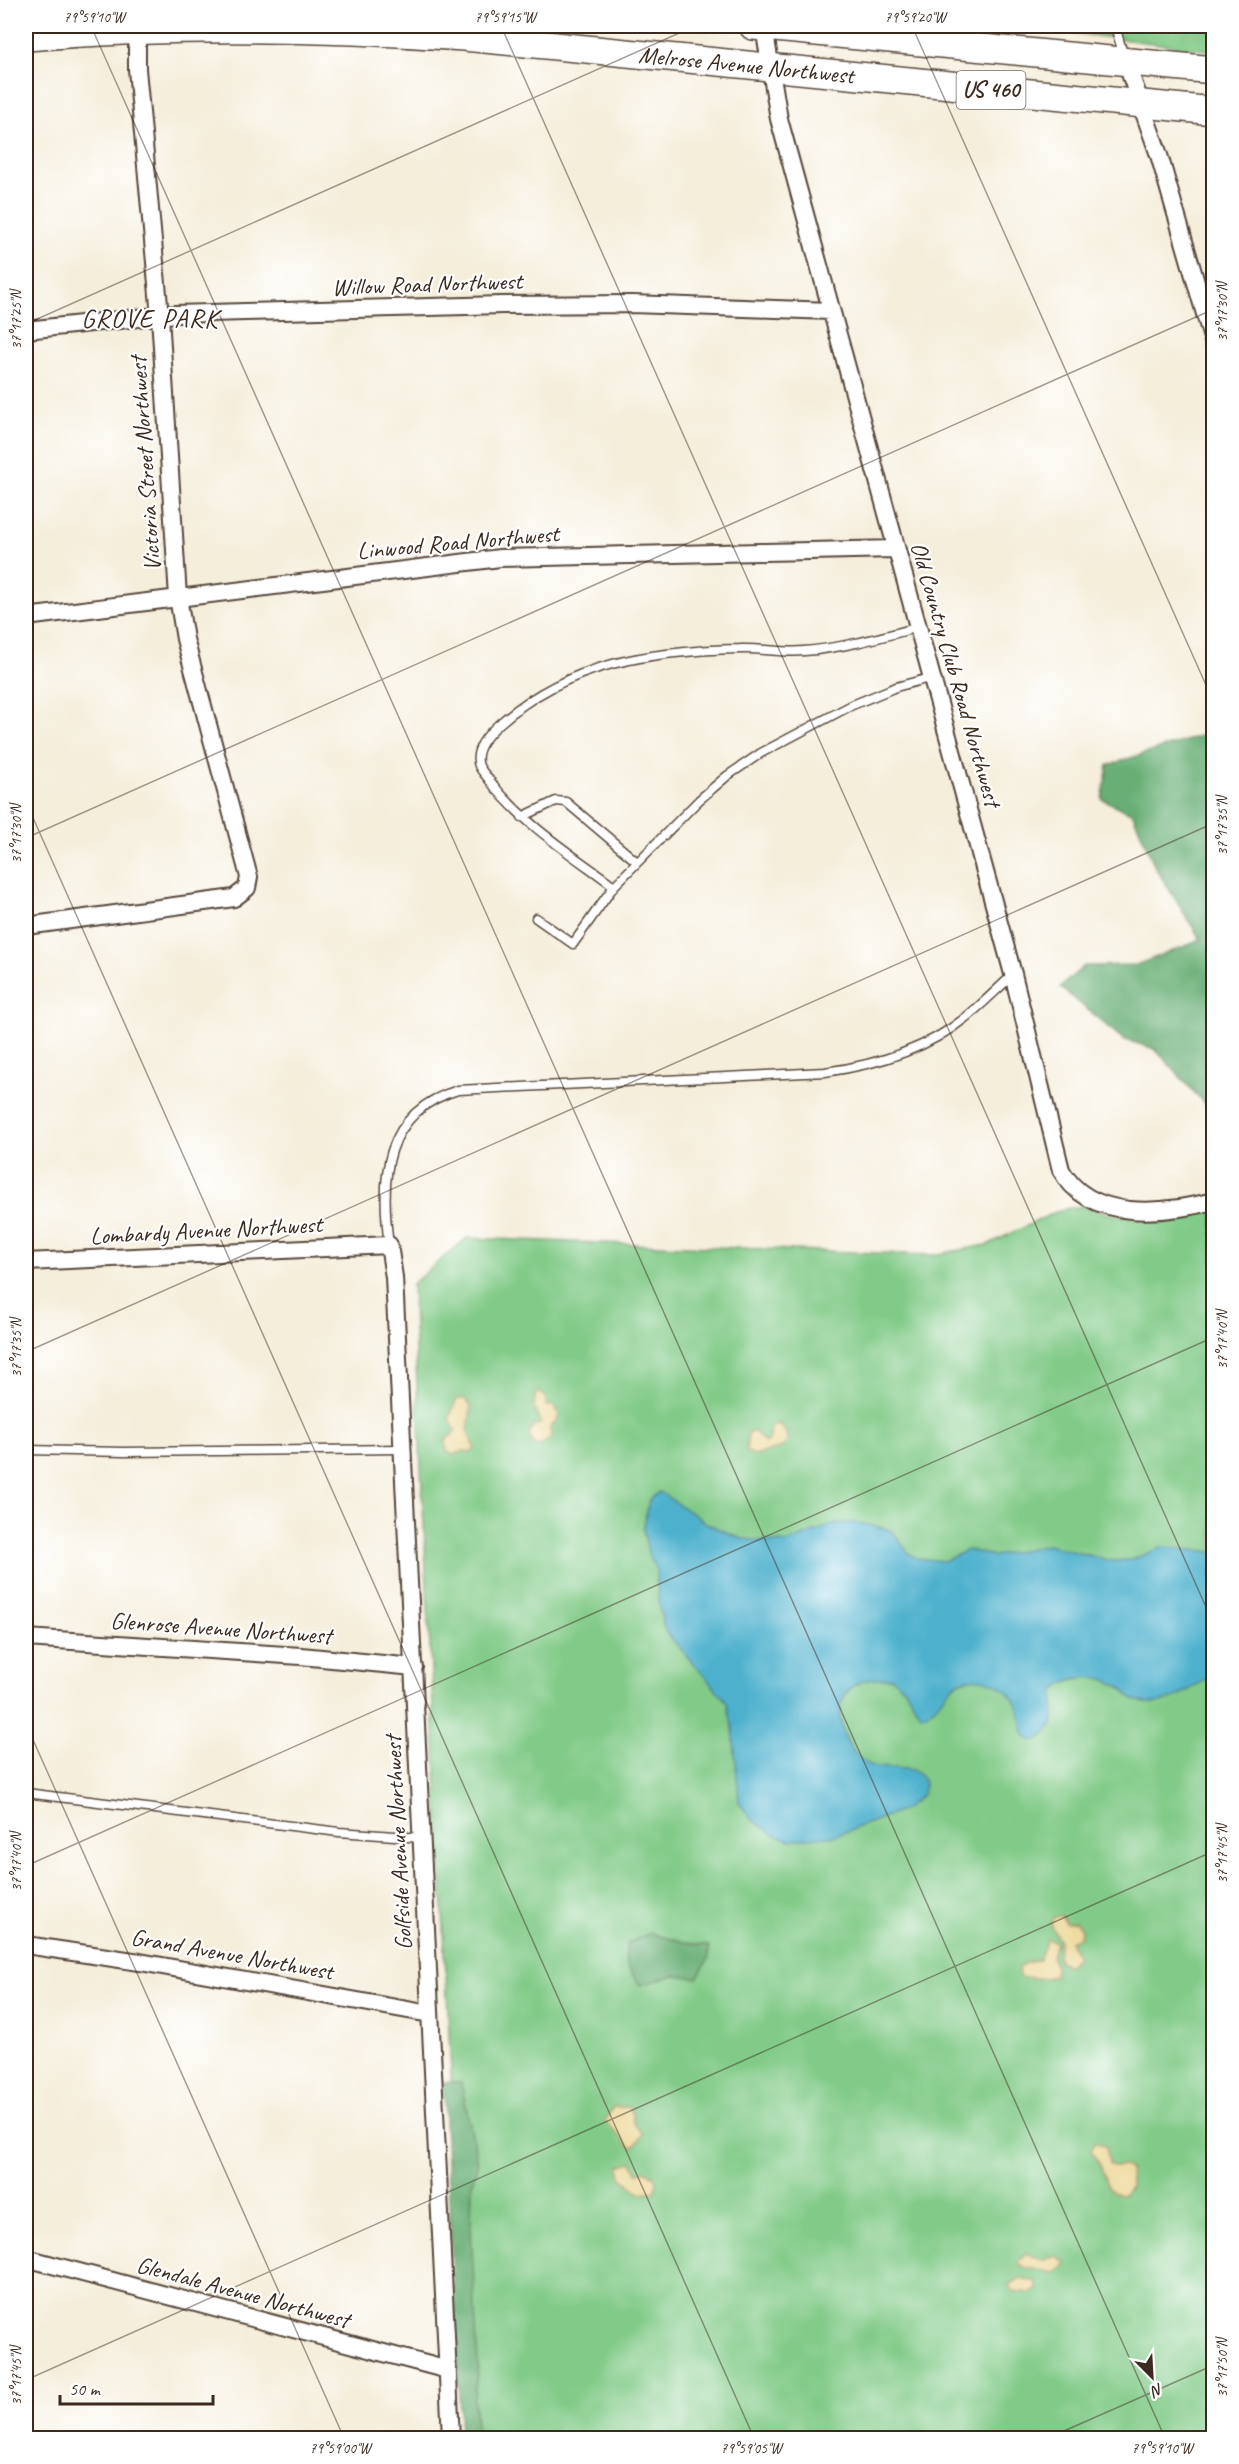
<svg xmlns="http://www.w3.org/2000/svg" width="1239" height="2464" viewBox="0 0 1239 2464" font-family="Caveat,sans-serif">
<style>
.green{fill:#81ca87;stroke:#5e7a52;stroke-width:1.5}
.forest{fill:#68ae74;stroke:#526c49;stroke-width:1.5}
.sand{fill:#eeda9e;stroke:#94825e;stroke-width:1.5}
.water{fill:#4eb1cd;stroke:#446e76;stroke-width:1.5}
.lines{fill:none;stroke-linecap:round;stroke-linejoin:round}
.service-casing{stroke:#57473a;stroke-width:11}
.minor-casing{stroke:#57473a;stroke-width:20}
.primary-casing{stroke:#57473a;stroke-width:30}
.service{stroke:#fff;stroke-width:8}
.minor{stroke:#fff;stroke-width:16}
.primary{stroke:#fff;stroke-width:27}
.ticks{fill:none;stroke:#3b2a1e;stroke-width:1.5;stroke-opacity:0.45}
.labels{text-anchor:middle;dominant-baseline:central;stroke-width:4.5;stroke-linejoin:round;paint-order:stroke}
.shield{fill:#fff;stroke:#766a62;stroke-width:1.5}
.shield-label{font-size:22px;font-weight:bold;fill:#3b2a1e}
.street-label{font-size:24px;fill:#3b2a1e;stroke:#fff}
.neighbourhood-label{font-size:26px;letter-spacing:1.5px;fill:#3b2a1e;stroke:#fff}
.neatline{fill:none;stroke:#3b2a1e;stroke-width:2}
.ticks-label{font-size:15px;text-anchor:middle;fill:#3b2a1e}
</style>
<rect width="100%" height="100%" fill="#fff"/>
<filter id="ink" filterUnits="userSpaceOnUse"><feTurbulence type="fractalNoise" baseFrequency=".0167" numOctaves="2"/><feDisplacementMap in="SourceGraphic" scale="12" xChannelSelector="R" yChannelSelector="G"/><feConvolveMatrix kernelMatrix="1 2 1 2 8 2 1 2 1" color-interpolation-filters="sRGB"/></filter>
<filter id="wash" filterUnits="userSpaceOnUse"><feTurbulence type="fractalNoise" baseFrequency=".008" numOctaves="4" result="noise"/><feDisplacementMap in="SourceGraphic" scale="24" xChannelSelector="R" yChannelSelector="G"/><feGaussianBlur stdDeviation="1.35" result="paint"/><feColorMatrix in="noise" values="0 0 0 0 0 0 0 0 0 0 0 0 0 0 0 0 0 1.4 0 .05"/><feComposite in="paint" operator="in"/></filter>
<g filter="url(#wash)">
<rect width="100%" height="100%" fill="#f5eedb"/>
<path class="green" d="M1019,26H1213V51L1020,26Z
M1082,1206L1114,1215L1156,1216L1213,1210V2438H469L412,1284L467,1238L933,1255L987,1245L1060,1210Z"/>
<path class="forest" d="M1213,732L1214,1015C1207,1024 1214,1095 1213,1113L1155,1049L1123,1039L1060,987L1084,966L1136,965L1201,940L1155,867L1133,814L1102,799L1108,765Z
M650,1933C669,1939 690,1944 709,1946V1958L697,1978L675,1975L640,1985C630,1972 620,1960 628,1943Z
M443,2082L461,2083L478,2162L472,2184L471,2227L478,2366L474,2398L477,2438H461Z"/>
<path class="sand" d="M540,1392L546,1398V1406H554L559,1414L557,1421L550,1427L551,1438L540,1446L534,1445L529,1435L532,1427L541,1423L534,1409L535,1396Z
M457,1399H465L471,1405L468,1432L475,1448L472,1452L464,1451L453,1455L447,1451L445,1441L456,1431L449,1418Z
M777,1424L781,1425C800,1452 770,1448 756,1456L746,1451L748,1434L754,1431L765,1443L769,1440L770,1427Z
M1061,1916L1066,1923L1076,1922L1081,1929L1080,1937L1070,1941L1077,1957L1068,1966L1058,1960L1059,1941L1051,1923L1054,1917Z
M1047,1939L1056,1942L1052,1957L1055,1968L1054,1975C1043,1982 1035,1976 1023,1978L1019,1975V1968L1025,1963L1039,1960Z
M613,2107H629L633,2114V2123L643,2134L634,2147L629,2146L605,2121Z
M1095,2142L1106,2146L1109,2164L1113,2166H1124L1130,2170L1131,2187L1124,2195C1106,2194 1106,2180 1101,2167C1098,2161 1093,2156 1091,2150Z
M632,2162L637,2173L645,2170C654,2175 659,2180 654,2191L639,2193L621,2177L619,2166Z
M1026,2253L1043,2260L1057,2256L1066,2264L1056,2273L1026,2268L1017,2263Z
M1021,2278L1037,2282V2290L1030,2293L1013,2291L1009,2285Z"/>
<path class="water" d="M660,1492L708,1524L742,1539L787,1543L837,1523H857L885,1528L893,1532L909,1554L917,1558L944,1561L967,1550L994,1556L1047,1545L1112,1561L1131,1560L1163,1547L1213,1552V1674C1197,1686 1167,1706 1146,1703C1126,1699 1128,1691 1115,1684C1098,1674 1067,1675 1055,1691C1052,1700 1055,1709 1054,1719C1052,1730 1035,1751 1025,1734C1021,1727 1022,1719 1020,1712C1012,1689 988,1674 964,1680C947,1685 941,1705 926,1714H920L905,1689L893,1678C878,1678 857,1678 847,1692C831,1715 847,1757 873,1766C891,1772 931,1759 923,1794L904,1810L837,1835L790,1840L775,1835L752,1820L739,1802L733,1728L727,1702L665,1631L660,1611L655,1566L649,1557L643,1529L649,1500Z"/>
</g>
<g filter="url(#ink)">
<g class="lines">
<defs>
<path id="service" d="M1115,26L1124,57
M522,817L556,801L566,802L637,862
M614,886C571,854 523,824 490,781C487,776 481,771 479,766C473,750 489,733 499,724C569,662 651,651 740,649C761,648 782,653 804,651C843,648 881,637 919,627
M536,918L573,944L614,886L699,800L727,776L761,753L850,706L896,687L933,677
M389,1245C380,1178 383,1112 458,1090L825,1072C875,1065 926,1050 965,1018C982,1005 997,989 1013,975
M26,1450L124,1452L403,1449
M26,1793L339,1832L422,1838"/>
<path id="minor" d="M764,27L779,119L1013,974L1061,1170C1090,1222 1163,1214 1214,1201
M1126,62L1159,155L1214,345
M26,330L175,314L502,305L632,304L831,311
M26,617L500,558L896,549
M26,926L234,898L247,888L249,877L185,639L178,597L160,316L137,69V29
M26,1262L389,1245L394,1277L451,2438
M26,1638L301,1656L414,1667
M26,1945L140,1962L430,2014
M26,2258L448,2370"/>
<g id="primary">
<path d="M753,26L1214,70"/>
<path id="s1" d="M26,37C172,25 318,27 464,37L1214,111"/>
</g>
</defs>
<use href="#service" class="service-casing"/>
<use href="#minor" class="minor-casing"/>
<use href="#primary" class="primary-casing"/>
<use href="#service" class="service"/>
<use href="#minor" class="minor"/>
<use href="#primary" class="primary"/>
</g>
</g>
<path class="ticks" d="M91,26L1165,2438M501,26L1214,1625M912,26L1214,703M26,324L695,26M26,802L754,2438M26,838L1214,309M26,1352L1214,823M26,1724L344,2438M26,1866L1214,1337M26,2380L1214,1851M1048,2438L1214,2365"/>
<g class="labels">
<rect class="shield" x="956.5" y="71" width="69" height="38" rx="4.5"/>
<g class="shield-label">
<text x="991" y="90">US 460</text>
</g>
<g class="street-label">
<text stroke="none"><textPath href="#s1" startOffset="722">Melrose Avenue Northwest</textPath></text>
<text transform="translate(427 284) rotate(-2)">Willow Road Northwest</text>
<text transform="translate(145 464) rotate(-94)">Victoria Street Northwest</text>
<text transform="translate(458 542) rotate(-5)">Linwood Road Northwest</text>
<text transform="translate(956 674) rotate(74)">Old Country Club Road Northwest</text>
<text transform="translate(206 1230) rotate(-3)">Lombardy Avenue Northwest</text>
<text transform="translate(221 1628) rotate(4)">Glenrose Avenue Northwest</text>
<text transform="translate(398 1843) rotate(-93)">Golfside Avenue Northwest</text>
<text transform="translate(232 1954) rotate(10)">Grand Avenue Northwest</text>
<text transform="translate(243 2292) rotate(15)">Glendale Avenue Northwest</text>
</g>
<g class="neighbourhood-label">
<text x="150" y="318">GROVE PARK</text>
</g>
</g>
<rect width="1239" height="2464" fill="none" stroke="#fff" stroke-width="66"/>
<g transform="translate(1152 2377) rotate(156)" stroke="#ffffff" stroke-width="4.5" paint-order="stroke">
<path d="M0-4.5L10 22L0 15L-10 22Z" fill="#3b2a1e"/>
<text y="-9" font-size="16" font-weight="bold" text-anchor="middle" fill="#3b2a1e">N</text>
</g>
<path d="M60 2395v9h153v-9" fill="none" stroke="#3b2a1e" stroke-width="3"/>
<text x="69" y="2395" font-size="18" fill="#3b2a1e" stroke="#ffffff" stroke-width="4.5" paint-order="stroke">50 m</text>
<rect x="33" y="33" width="1173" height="2398" class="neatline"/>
<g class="ticks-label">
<text x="94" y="22">79°59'10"W</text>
<text x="505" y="22">79°59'15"W</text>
<text x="915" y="22">79°59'20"W</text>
<text transform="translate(1222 312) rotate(-90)" y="5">37°17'30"N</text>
<text transform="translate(16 320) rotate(-90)" y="5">37°17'25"N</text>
<text transform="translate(1222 826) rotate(-90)" y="5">37°17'35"N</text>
<text transform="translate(16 834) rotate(-90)" y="5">37°17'30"N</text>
<text transform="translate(1222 1340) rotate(-90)" y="5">37°17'40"N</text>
<text transform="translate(16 1348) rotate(-90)" y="5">37°17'35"N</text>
<text transform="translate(1222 1854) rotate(-90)" y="5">37°17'45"N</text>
<text transform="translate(16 1862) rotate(-90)" y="5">37°17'40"N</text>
<text transform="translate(1222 2368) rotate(-90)" y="5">37°17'50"N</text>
<text transform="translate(16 2376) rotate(-90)" y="5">37°17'45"N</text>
<text x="340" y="2453">79°59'00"W</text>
<text x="751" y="2453">79°59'05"W</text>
<text x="1162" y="2453">79°59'10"W</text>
</g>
</svg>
